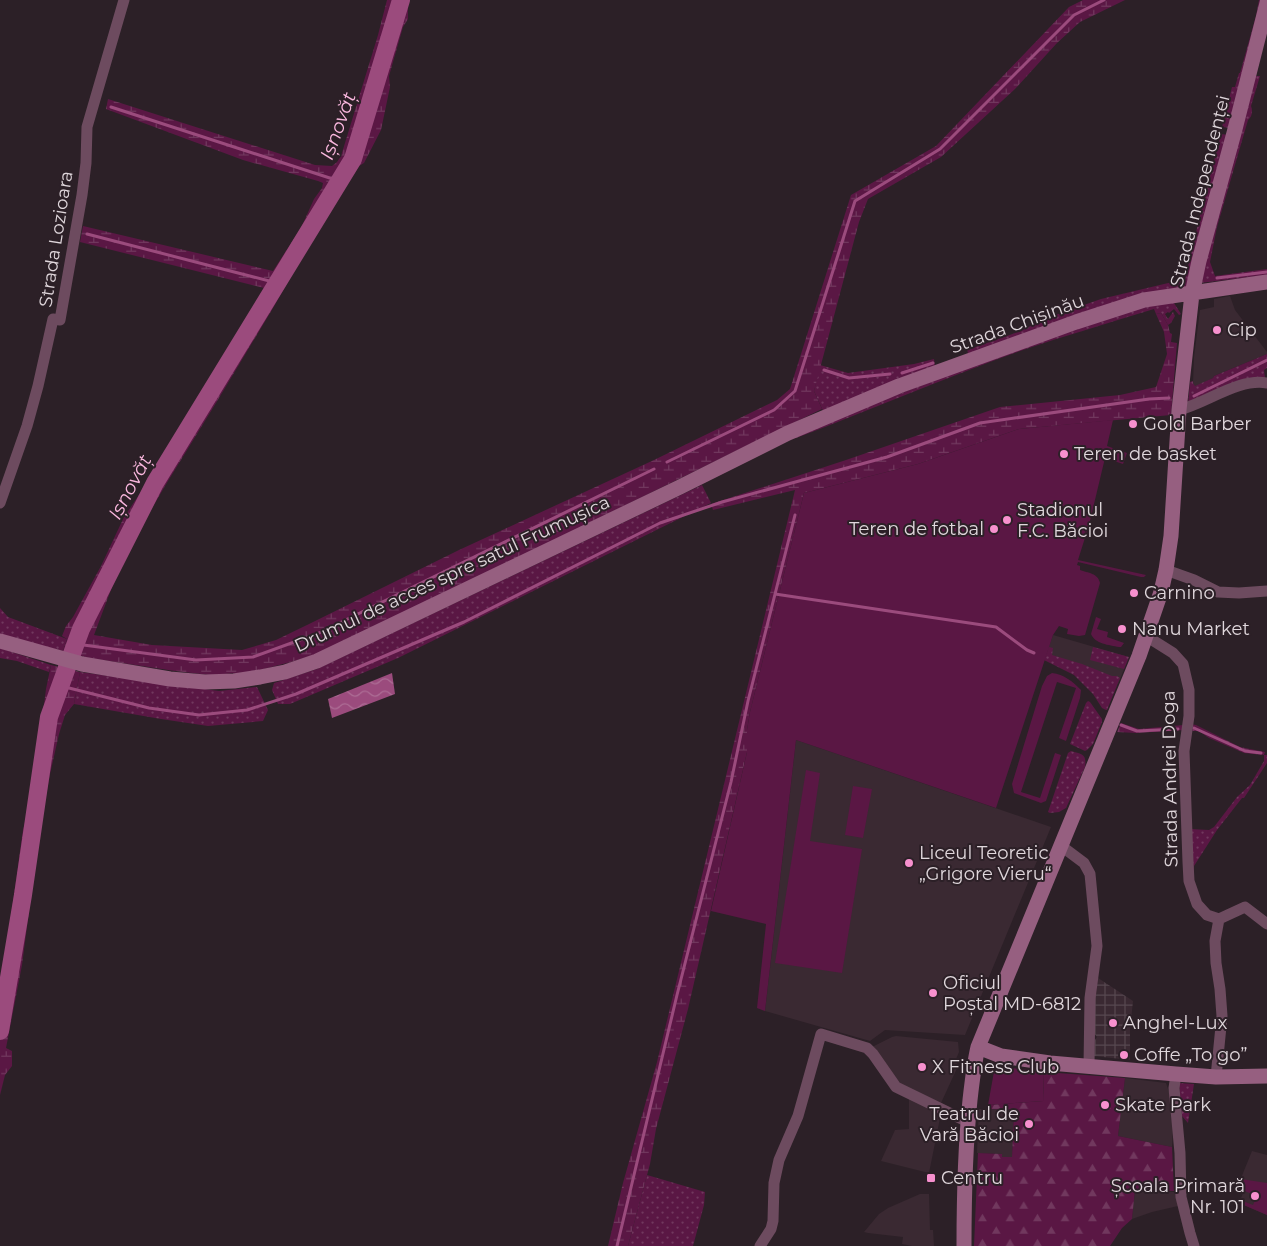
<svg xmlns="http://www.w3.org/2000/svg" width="1267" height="1246" viewBox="0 0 1267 1246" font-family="Montserrat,sans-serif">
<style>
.built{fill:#3a2932}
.industrial{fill:url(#industrial-grid)}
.grass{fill:url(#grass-dots)}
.forest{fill:url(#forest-firs)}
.wetland{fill:url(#wetland-marsh)}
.garden{fill:#5a1744}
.water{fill:url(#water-waves)}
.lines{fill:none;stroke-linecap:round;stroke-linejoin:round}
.stream{stroke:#9b4b7d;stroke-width:3}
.river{stroke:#9b4b7d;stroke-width:18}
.street{stroke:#6d4b5f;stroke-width:11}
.secondary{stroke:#965f80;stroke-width:15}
.poi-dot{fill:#f790ce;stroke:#2c2027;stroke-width:2}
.labels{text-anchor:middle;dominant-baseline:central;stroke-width:4;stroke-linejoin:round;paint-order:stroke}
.street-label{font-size:18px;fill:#e0d7dc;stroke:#2c2027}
.poi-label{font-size:18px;fill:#e0d7dc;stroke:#2c2027;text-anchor:start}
.water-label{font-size:19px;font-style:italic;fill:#fbb8df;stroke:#2c2027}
</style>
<defs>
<pattern id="industrial-grid" width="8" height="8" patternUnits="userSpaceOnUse" patternTransform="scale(1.25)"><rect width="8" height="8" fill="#3a2932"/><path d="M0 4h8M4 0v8" fill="none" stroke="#56474f"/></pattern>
<pattern id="grass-dots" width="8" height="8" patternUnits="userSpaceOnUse" patternTransform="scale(1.25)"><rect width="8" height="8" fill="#5a1744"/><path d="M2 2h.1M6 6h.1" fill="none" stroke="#71385e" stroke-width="1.8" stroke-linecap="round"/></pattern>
<pattern id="forest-firs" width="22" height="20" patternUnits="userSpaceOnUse" patternTransform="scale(1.25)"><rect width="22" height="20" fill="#5a1744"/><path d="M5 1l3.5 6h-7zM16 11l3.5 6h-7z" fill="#71385e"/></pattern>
<pattern id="wetland-marsh" width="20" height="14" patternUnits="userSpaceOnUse" patternTransform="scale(1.25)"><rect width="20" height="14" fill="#5a1744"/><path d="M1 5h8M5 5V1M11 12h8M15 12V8" fill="none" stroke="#71385e"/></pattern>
<pattern id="water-waves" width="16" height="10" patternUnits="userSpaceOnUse" patternTransform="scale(1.25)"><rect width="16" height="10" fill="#9b4b7d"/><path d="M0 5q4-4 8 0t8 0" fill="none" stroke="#ad6d95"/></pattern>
</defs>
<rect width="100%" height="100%" fill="#2c2027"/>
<path class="built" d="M1230,296L1235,310L1267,352V354L1214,376L1213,378L1195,387L1193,383L1194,357L1200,310L1214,307V299Z
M1053,635L1129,657L1118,684L1044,660Z
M796,740L1051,827L965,1035L885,1030L870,1041L765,1011Z
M896,1036L958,1042L959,1052L956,1059L958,1066L941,1103L903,1087L872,1047L892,1037Z
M1125,1078L1166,1083L1170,1095L1173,1125L1172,1147L1118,1136Z
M909,1097L936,1111L940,1118L929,1173L881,1161L895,1130L909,1129Z
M979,1109L1014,1110L1012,1158L1002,1157V1154L977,1153Z
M1252,1151L1267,1155V1237V1215L1239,1203L1244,1191L1237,1188Z
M1135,1190L1177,1192L1178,1206L1152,1212L1132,1219Z
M920,1194H929L930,1230H933L934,1246H912L902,1244L903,1237L868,1233L864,1232L879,1214L888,1208Z"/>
<path class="industrial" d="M1095,976L1133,1001L1130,1029V1060L1094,1056L1095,1040L1097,1037L1093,1032Z"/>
<path class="grass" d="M1259,0H1263L1230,128L1222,127L1232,87H1235L1239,73H1240L1256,16Z
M1253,76H1260L1251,106C1253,111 1252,117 1248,120L1217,227L1210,262L1215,276L1267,269V275L1200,283Z
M1221,134L1229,135L1189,286L969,356L967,350L1021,331L1044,319L1101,299L1185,279L1202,207Z
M1153,303H1174L1181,314L1179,315L1174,309L1169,313L1168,312L1165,314L1168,319L1173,312L1175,316L1171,323L1168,325L1161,313L1156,314L1154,309C1109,323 1064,336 1020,351C944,378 871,410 796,438L795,436L836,418L1072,328Z
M1267,354V368L1264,370L1265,378L1188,404L1190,382L1193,381V383L1195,386L1213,378L1214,376Z
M934,359L935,367L824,413L814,391L820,365L848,373L914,364Z
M702,485L711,503L398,658L290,704H278L272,690L274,683L317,669Z
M0,608L8,617L67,639L63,651L0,636Z
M1049,647L1053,648L1052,655L1082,664L1112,676H1117L1120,678L1107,710H1106L1102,708L1093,694L1074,675L1044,660Z
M1093,647L1129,657L1124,669L1090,660Z
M0,648L51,665L49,672L17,661L0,658Z
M80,672L219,691L257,687L268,710L263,721L208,726L161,719L74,704Z
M1088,701L1090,702L1102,719V722L1093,744L1087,750L1085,751L1070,744L1086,703Z
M1071,751C1082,754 1087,754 1085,767L1066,808L1059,812L1050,813L1048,812L1068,753Z
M1264,755H1267V763L1244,798H1242L1217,830L1194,866V879L1190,829L1209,830L1214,827L1237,797L1250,785L1264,761Z
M1179,1083L1194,1084L1188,1123L1182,1116Z
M647,1175L705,1192L704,1205L693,1246H628Z"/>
<path class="forest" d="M1044,1072L1125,1078L1118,1136L1172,1147L1174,1191L1135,1190L1132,1219L1122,1228L1110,1246H974L978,1153L1002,1154V1157H1012L1014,1110L987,1109L988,1105L1043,1101Z"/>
<path class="wetland" d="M387,0H407L406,4L408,10V19L403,27L389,76L390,87L381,130L364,163L359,166L310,243L273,308L216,403L168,481L136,535L112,587L94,635L152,645L242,650L276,640L307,625L459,550L654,460L777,400L790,389L851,195L936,146L1069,7L1083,0H1125L1080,22L1057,43L1015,89L941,157L868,199L859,222L814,391L822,409L499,567L317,654L291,662L252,672L210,675L175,671L89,658L63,651L67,639L62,636L66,626L73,617L101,566L124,517L151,477L195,404L198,396L218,367L264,288L80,242L83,226L273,271L301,228L314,199L322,188L323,183L318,181L243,160L106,109L108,99L315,165L332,166L337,162L341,156L378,35Z
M1161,313L1168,325L1170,333L1172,334L1171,342L1177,343L1171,415L1019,429L918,464L804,493L750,712L747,730V752L688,1009L656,1129L650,1164L628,1246H608L623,1183L657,1062L795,490L713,510L711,504L846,460L1000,407L1120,395L1156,387L1167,354L1164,332L1156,314Z
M51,665L80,672L74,704L65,715L59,734L50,774L39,834L22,965L6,1048L12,1051V1066L5,1075L0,1095V995L23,830L33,792L46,689Z
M1121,723L1139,729L1184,725V730L1136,733L1117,732Z
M1190,724L1196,725L1240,747L1265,752L1264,755L1244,753L1209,738L1199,731H1189Z"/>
<path class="garden" d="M1113,420L1107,446L1127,453L1123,464L1105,458L1089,525L1078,560L1146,575L1144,577H1141L1078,562L1077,565L1080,566V570C1088,573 1098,573 1100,583L1085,635L1079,636L1067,634L1068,629L1059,626L1053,635L996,808L796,740L765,1011L757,1008L766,924L711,911L747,752V730L750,712L804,493L918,464L1019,429Z
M1096,617L1101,619L1097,629L1108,632L1107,637L1124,643L1121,647H1119C1109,645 1095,644 1091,634Z
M1052,673C1064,674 1073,682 1081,690L1080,698L1066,741L1059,738L1076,688L1057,682L1021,792L1040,798L1055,753L1061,755L1046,801L1041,803L1014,793L1012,784L1042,686L1047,676Z
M806,770L820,773L810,841L862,849L842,973L775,963Z
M853,786L872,789L863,838L845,835Z
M995,1066L1044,1072L1043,1101L988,1105Z
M1241,1179L1267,1183V1237V1215L1239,1203L1240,1200L1253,1205L1257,1196L1237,1188Z"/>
<path class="water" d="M392,673L395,694L332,718L328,699Z"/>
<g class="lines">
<path class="stream" d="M111,107L339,181
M87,234L277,283
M1217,278L1267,272
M824,370L849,378L890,374
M902,373L933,363
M1194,396L1267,360
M667,462L774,410L795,391L855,201L940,149L1074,15L1104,0
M775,594L996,627L1027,650L1034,653
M76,644L196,660L253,657L319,633L654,469
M61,686L149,708L199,715L247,710L296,694L464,622L660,523L722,502L887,457L980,423L1149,399L1169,398
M1121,725L1137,731L1178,729
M1194,728L1245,751L1261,753
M617,1246L677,995L731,782L748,701L795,515"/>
<path class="river" d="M0,1031L23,895L49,717L81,629L155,483L353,159L401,0"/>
<path class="street" d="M1179,410C1207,403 1238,378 1267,383
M0,503L27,426L38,386L53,319L60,320L82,195L86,163L87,127L124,0
M1166,570L1194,580L1218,592L1239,593L1267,591
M1146,636L1173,653L1183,664L1189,690V716L1184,751L1188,862L1189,881L1197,904L1207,915L1219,919
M1060,845L1084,863L1090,874L1097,946L1090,998L1089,1066
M1219,919L1245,907L1267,924
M1176,1074L1174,1088L1180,1153L1181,1197L1190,1233L1194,1246
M1216,1077L1222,1016L1220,989L1216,963L1215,941L1219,919
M760,1246L771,1229L773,1221L774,1183L779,1160L798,1116L821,1034L867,1048L873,1054L896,1087L968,1122"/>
<path class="secondary" d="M0,641L82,664L170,679L205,682L234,681L260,677L285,672L317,661L363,639L680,487L788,433L899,386L1076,322L1144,300L1267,282
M978,1047L1001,1056L1050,1063L1176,1074L1216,1077L1267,1076
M964,1246C964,1197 965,1149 970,1100C972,1082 974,1064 978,1047L1139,656L1161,592L1166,570L1171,536L1179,410L1192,294L1199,261L1234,133L1267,3"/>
</g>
<g class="poi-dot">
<circle cx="1217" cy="330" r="5"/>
<circle cx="1133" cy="424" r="5"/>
<circle cx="1064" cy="454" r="5"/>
<circle cx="1007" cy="520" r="5"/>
<circle cx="994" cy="529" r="5"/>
<circle cx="1134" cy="593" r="5"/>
<circle cx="1122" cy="629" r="5"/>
<circle cx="909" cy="863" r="5"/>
<circle cx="933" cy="993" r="5"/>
<circle cx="1113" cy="1023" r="5"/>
<circle cx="1124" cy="1055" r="5"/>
<circle cx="922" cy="1067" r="5"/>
<circle cx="1105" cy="1105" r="5"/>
<circle cx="1029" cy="1124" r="5"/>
<rect x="926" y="1173" width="10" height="10" rx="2.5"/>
<circle cx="1255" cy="1196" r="5"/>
</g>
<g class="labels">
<g class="street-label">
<text transform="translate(1200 191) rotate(-76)">Strada Independenței</text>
<text transform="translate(56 239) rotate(-81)">Strada Lozioara</text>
<text transform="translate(1017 324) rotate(-20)">Strada Chișinău</text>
<text transform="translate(452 574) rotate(-25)">Drumul de acces spre satul Frumușica</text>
<text transform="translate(1170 779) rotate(-91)">Strada Andrei Doga</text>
</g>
<g class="poi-label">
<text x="1227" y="330">Cip</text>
<text x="1143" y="424">Gold Barber</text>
<text x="1074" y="454">Teren de basket</text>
<text x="1017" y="510">Stadionul<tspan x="1017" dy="21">F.C. Băcioi</tspan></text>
<text x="984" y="529" text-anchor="end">Teren de fotbal</text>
<text x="1144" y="593">Carnino</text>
<text x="1132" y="629">Nanu Market</text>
<text x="919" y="853">Liceul Teoretic<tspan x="919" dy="21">„Grigore Vieru“</tspan></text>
<text x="943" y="983">Oficiul<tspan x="943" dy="21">Poștal MD-6812</tspan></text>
<text x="1123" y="1023">Anghel-Lux</text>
<text x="1134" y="1055">Coffe „To go”</text>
<text x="932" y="1067">X Fitness Club</text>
<text x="1115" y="1105">Skate Park</text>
<text x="1019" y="1114" text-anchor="end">Teatrul de<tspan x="1019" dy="21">Vară Băcioi</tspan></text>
<text x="941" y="1178">Centru</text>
<text x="1245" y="1186" text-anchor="end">Școala Primară<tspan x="1245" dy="21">Nr. 101</tspan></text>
</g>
<g class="water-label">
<text transform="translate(338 126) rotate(-70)">Ișnovăț</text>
<text transform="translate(130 487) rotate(-62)">Ișnovăț</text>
</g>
</g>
</svg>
